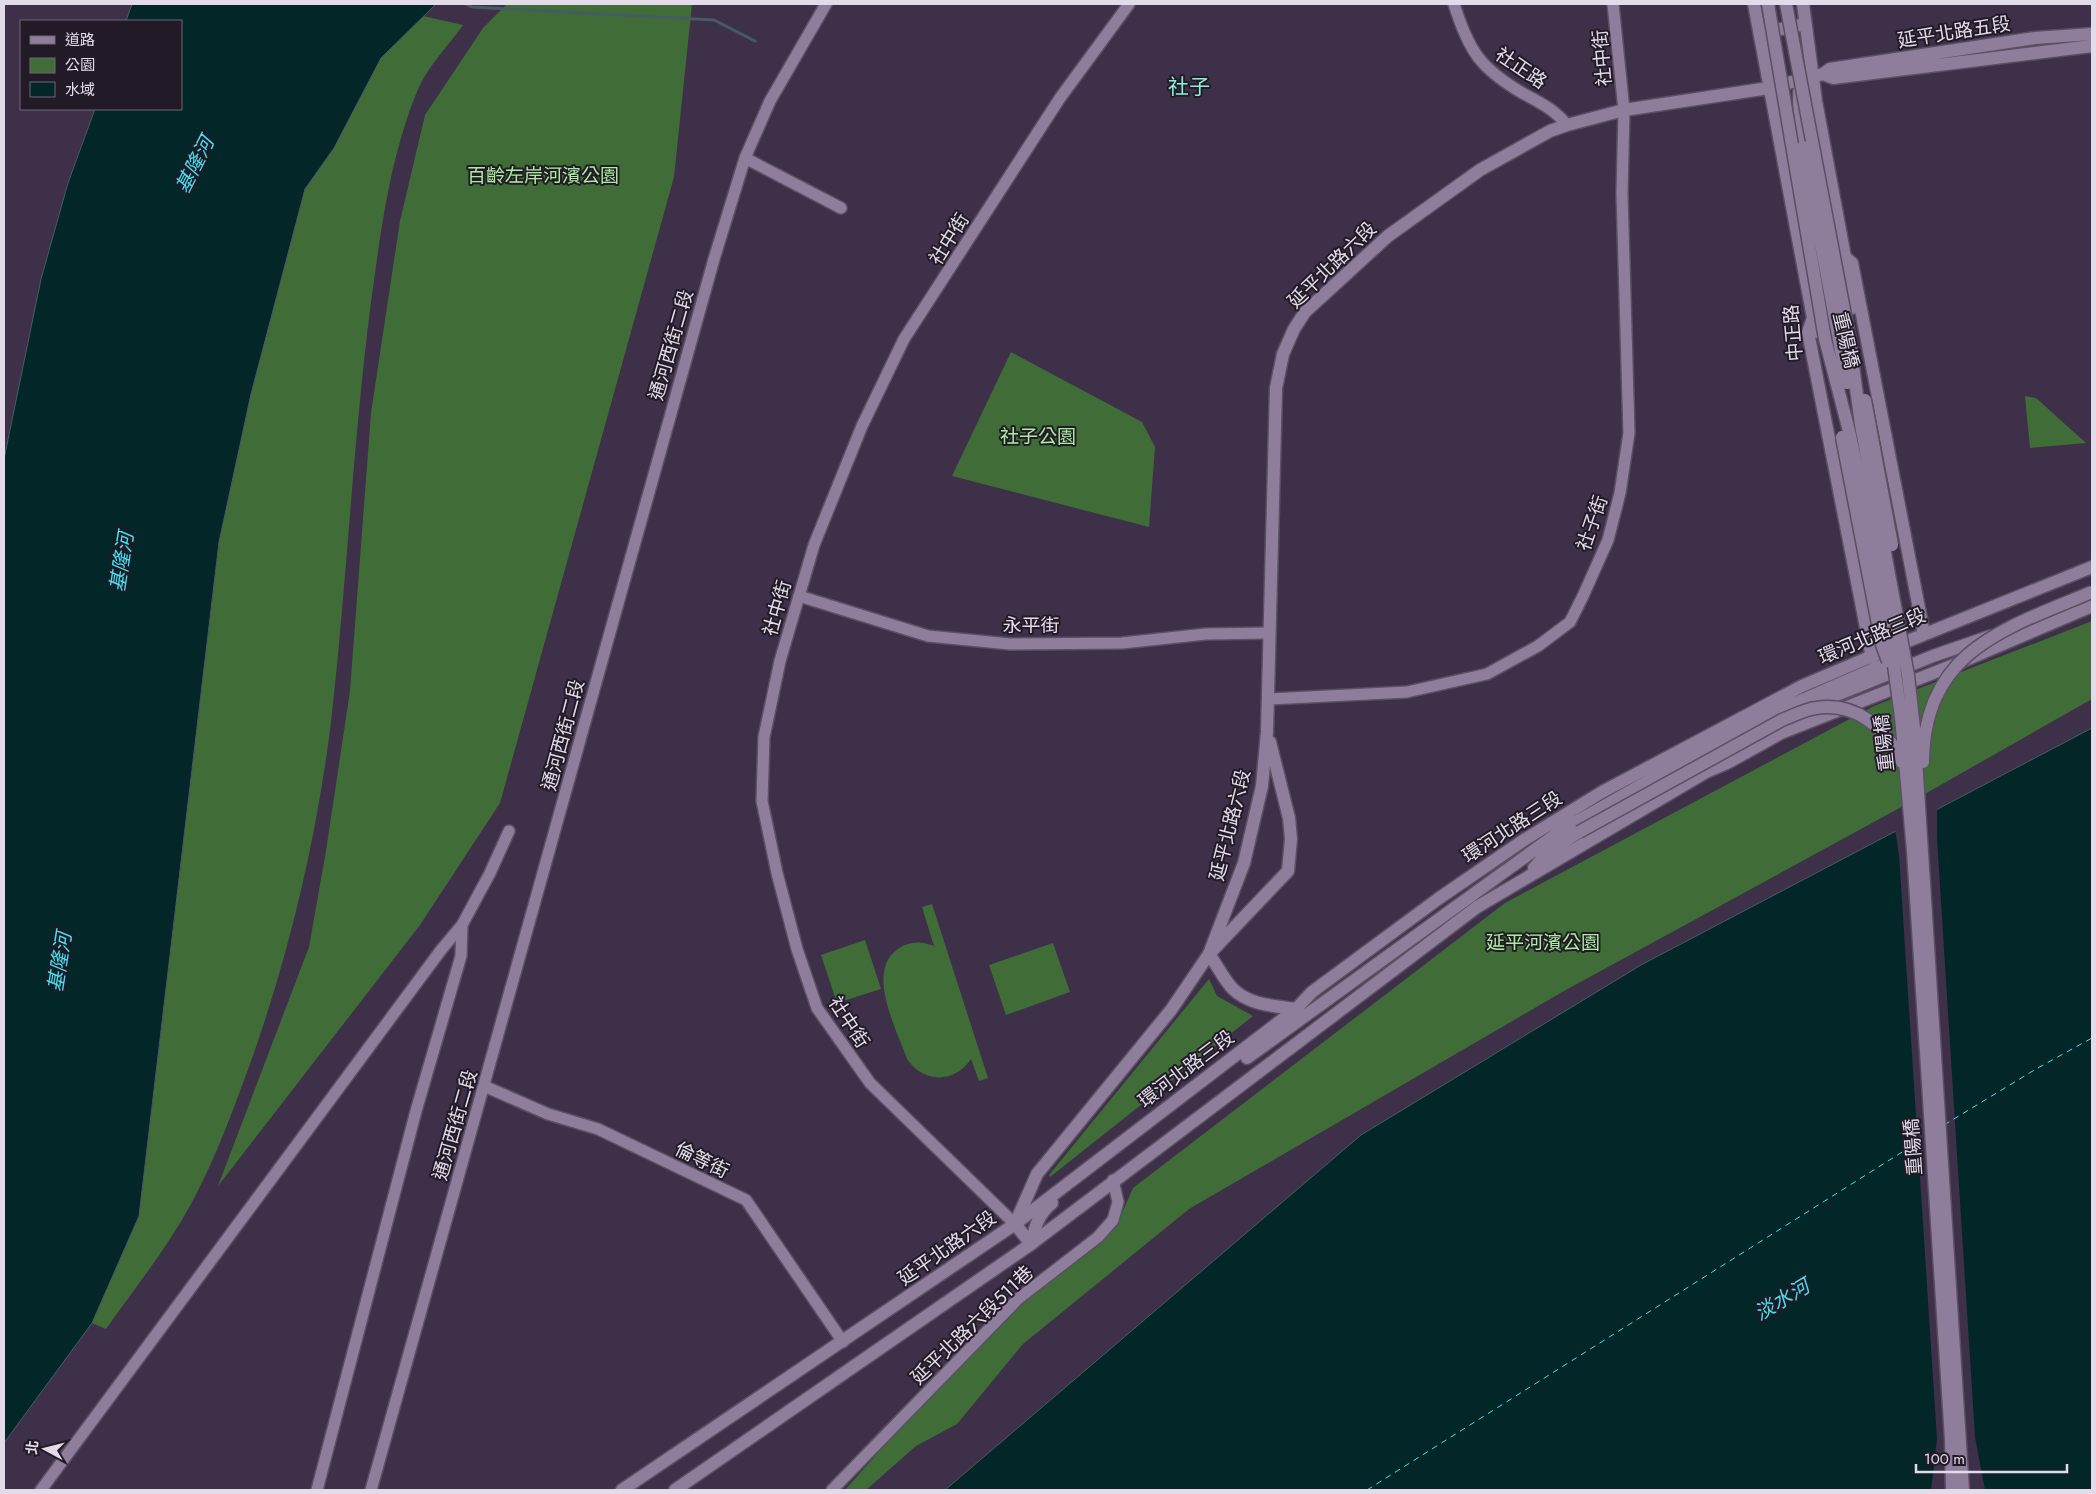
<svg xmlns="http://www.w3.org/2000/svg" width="2096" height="1494" viewBox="0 0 2096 1494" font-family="Jost,'Noto Sans TC',sans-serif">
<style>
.green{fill:#406d37}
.water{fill:#032629;stroke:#465c63}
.pier{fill:#3e3049}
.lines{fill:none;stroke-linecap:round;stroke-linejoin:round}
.stream{stroke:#465c63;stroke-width:3}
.ferry{stroke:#44e1ef;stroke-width:1;stroke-dasharray:6 5;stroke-linecap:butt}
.minor-casing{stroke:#5a4f63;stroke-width:14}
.tertiary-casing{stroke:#5a4f63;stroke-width:15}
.secondary-casing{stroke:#5a4f63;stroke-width:15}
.minor{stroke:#8e7e9b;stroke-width:11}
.tertiary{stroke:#8e7e9b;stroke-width:12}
.secondary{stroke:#8e7e9b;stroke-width:12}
.secondary-bridge-casing{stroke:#5a4f63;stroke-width:15;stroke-linecap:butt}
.secondary-bridge{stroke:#8e7e9b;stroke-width:12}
.labels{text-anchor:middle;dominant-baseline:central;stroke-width:4;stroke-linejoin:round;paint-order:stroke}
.street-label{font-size:19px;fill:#e3dbea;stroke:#221b27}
.park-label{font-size:19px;fill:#aaed9d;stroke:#221b27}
.water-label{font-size:20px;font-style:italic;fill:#44e1ef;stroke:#221b27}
.quarter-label{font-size:21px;fill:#8beed6;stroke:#221b27}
</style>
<rect width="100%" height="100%" fill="#3e3049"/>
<path class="green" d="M507,4H692L674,177L500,803L420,925L218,1186L309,947L326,851L350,691L371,413L400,221L425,115L483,28Z
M423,16L463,25C449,45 429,65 419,87C390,155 381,230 371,302C353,441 347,582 331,722C316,844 286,968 243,1083C228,1124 212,1165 191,1204C167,1248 135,1288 106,1329L92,1323L139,1216L219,542L251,394L305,189L334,148L381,58Z
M1011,352L1142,422L1155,447L1149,527L952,476Z
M2025,396L2036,398L2086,443L2030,448Z
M2092,621V699L1916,799L1564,991L1189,1209L1023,1344L957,1424L916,1446L866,1490H845L992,1323L1119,1220L1133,1188L1505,903L1874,706Z
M932,904L988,1078L979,1081L971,1059C955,1083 924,1084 907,1059C897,1030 865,971 898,949C909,941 922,941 934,946L922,907Z
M865,940L881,989L837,1003L821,955Z
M1053,943L1070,992L1006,1015L989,965Z
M1209,979L1217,996L1253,1016L1050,1177L1049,1175Z"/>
<path class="water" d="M132,4H436L381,58L334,148L305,189L251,394L219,542L139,1216L92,1323L4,1443V459L41,279L68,183L95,109H181V21H126Z
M2092,728V1490H945L1361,1135L1641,965Z"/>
<path class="pier" d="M1937,807V839L1975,1437L1985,1490H1931L1937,1439L1899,855L1895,829Z"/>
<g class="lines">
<path class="stream" d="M466,4L472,7L714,20L755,41"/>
<path class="ferry" d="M1944,1125L2036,1069L2092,1038
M1367,1490L1926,1137"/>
<defs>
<path id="minor" d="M1454,4C1469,52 1481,69 1524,94C1541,103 1555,110 1567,125
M745,158L841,208
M799,596L928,636L1010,644L1122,643L1206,634L1269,633
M1268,699L1407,692L1487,674L1538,646L1570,622L1583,596L1608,540L1620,493L1629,433L1622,194L1624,110L1613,4
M484,1086L548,1114L598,1129L746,1200L843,1342
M1015,1224L870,1083L817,1008L797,949L777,873L762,801L764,737L780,661L814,545L862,426L904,339L1060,98L1129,4
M41,1490L441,950L462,925
M317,1490L416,1111L461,956L462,925L490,873L509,831
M371,1490L714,259L745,158L770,101L826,4
M832,1490L1018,1299L1098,1237L1113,1220L1118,1202L1113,1180"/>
<path id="tertiary" d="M1754,4L1813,318L1808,332L1872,658
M1803,4L1816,101L1845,257L1852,263L1924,634
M1762,33L1801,25
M1823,74L1833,78L2092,46
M1209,954L1244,863L1262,786L1267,732L1276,388L1283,354L1294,329L1305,312L1388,236L1480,170L1550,131L1567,125L1624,110L1769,88L1823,74L1830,69L2035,38L2092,34
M1031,1244L1015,1224L1037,1174L1171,1010L1209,954L1288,871L1291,839L1289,818L1270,742"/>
<path id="secondary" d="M1800,87C1796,107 1804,127 1803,147
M1845,257L1844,267L1852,308
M1813,318L1818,332
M1807,707L1933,656L1991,636
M1534,868L1548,852L1579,832
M1209,954C1217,965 1224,980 1233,989C1249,1005 1275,1006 1296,1009
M1247,1058L1562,830L1756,720L1899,658
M1031,1244C1035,1227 1038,1214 1052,1203
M622,1490L1015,1224L1296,1009L1312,992L1438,899L1524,840L1602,792L1802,686L1898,645L2092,567
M675,1490L1031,1244L1477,907L1706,772L1729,762L1781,733L1956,664L2092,606"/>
</defs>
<use href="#minor" class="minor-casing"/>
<use href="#tertiary" class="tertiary-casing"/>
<use href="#secondary" class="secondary-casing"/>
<use href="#minor" class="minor"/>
<use href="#tertiary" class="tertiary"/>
<use href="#secondary" class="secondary"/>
<defs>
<path id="secondary-bridge" d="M1768,4L1825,339L1849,431L1870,529L1890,636L1901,717L1913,851L1951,1439L1952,1490
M1786,4L1849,336L1861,425L1908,675L1914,728L1963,1490
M1803,147L1847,383
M1865,400L1892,545
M1842,437L1882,645L1888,661
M1923,762C1924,650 2006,628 2092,592
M1579,832L1782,720C1793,716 1805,709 1816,708C1856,702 1886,728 1902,762"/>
</defs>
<use href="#secondary-bridge" class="secondary-bridge-casing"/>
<use href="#secondary-bridge" class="secondary-bridge"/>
</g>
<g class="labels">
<g class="street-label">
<text transform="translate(1954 32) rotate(-9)">延平北路五段</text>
<text transform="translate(1602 58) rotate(-95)">社中街</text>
<text transform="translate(1521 68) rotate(34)">社正路</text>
<text transform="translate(949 239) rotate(-58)">社中街</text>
<text transform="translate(1332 265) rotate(-44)">延平北路六段</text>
<text transform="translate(1793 333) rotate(-95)">中正路</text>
<text transform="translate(1846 340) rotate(77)">重陽橋</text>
<text transform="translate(671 345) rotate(-74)">通河西街二段</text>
<text transform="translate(1592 523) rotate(-71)">社子街</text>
<text transform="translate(777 608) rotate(-74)">社中街</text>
<text x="1031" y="625">永平街</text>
<text transform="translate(1872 636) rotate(-23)">環河北路三段</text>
<text transform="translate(563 735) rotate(-75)">通河西街二段</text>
<text transform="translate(1884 743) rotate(-96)">重陽橋</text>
<text transform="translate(1230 825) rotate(-76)">延平北路六段</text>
<text transform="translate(1512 827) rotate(-33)">環河北路三段</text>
<text transform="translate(849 1022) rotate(57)">社中街</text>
<text transform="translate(1186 1069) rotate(-37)">環河北路三段</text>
<text transform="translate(455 1125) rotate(-74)">通河西街二段</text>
<text transform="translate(1913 1147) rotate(-94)">重陽橋</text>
<text transform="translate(702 1160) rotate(26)">倫等街</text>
<text transform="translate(947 1248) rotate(-35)">延平北路六段</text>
<text transform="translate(972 1325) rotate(-44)">延平北路六段511巷</text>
</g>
<g class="park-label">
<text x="543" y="175">百齡左岸河濱公園</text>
<text x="1038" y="436">社子公園</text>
<text x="1543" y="942">延平河濱公園</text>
</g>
<g class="water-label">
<text transform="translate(195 165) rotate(-63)">基隆河</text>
<text transform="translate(122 562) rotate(-81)">基隆河</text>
<text transform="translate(60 962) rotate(-81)">基隆河</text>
<text transform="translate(1782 1300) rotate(-31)">淡水河</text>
</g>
<g class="quarter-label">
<text x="1189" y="87">社子</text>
</g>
</g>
<rect width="2096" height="1494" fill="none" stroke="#e3dbea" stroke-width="10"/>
<rect x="20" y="20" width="162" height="90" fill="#221b27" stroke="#6f6875"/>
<rect x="30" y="36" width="25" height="8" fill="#8e7e9b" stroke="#6f6875"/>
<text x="65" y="45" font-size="15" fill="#e3dbea">道路</text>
<rect x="30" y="58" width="25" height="15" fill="#406d37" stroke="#6f6875"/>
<text x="65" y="70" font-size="15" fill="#e3dbea">公園</text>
<rect x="30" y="82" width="25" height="15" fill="#032629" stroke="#6f6875"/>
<text x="65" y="95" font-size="15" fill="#e3dbea">水域</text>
<g transform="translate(45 1449) rotate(277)" stroke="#221b27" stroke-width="4" paint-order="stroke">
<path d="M0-4L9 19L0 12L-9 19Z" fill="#e3dbea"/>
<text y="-8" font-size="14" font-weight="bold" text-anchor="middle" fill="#e3dbea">北</text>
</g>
<path d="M1916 1464v8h151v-8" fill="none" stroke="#e3dbea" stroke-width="2.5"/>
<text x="1924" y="1464" font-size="15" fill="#e3dbea" stroke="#221b27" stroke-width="4" paint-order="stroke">100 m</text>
</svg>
